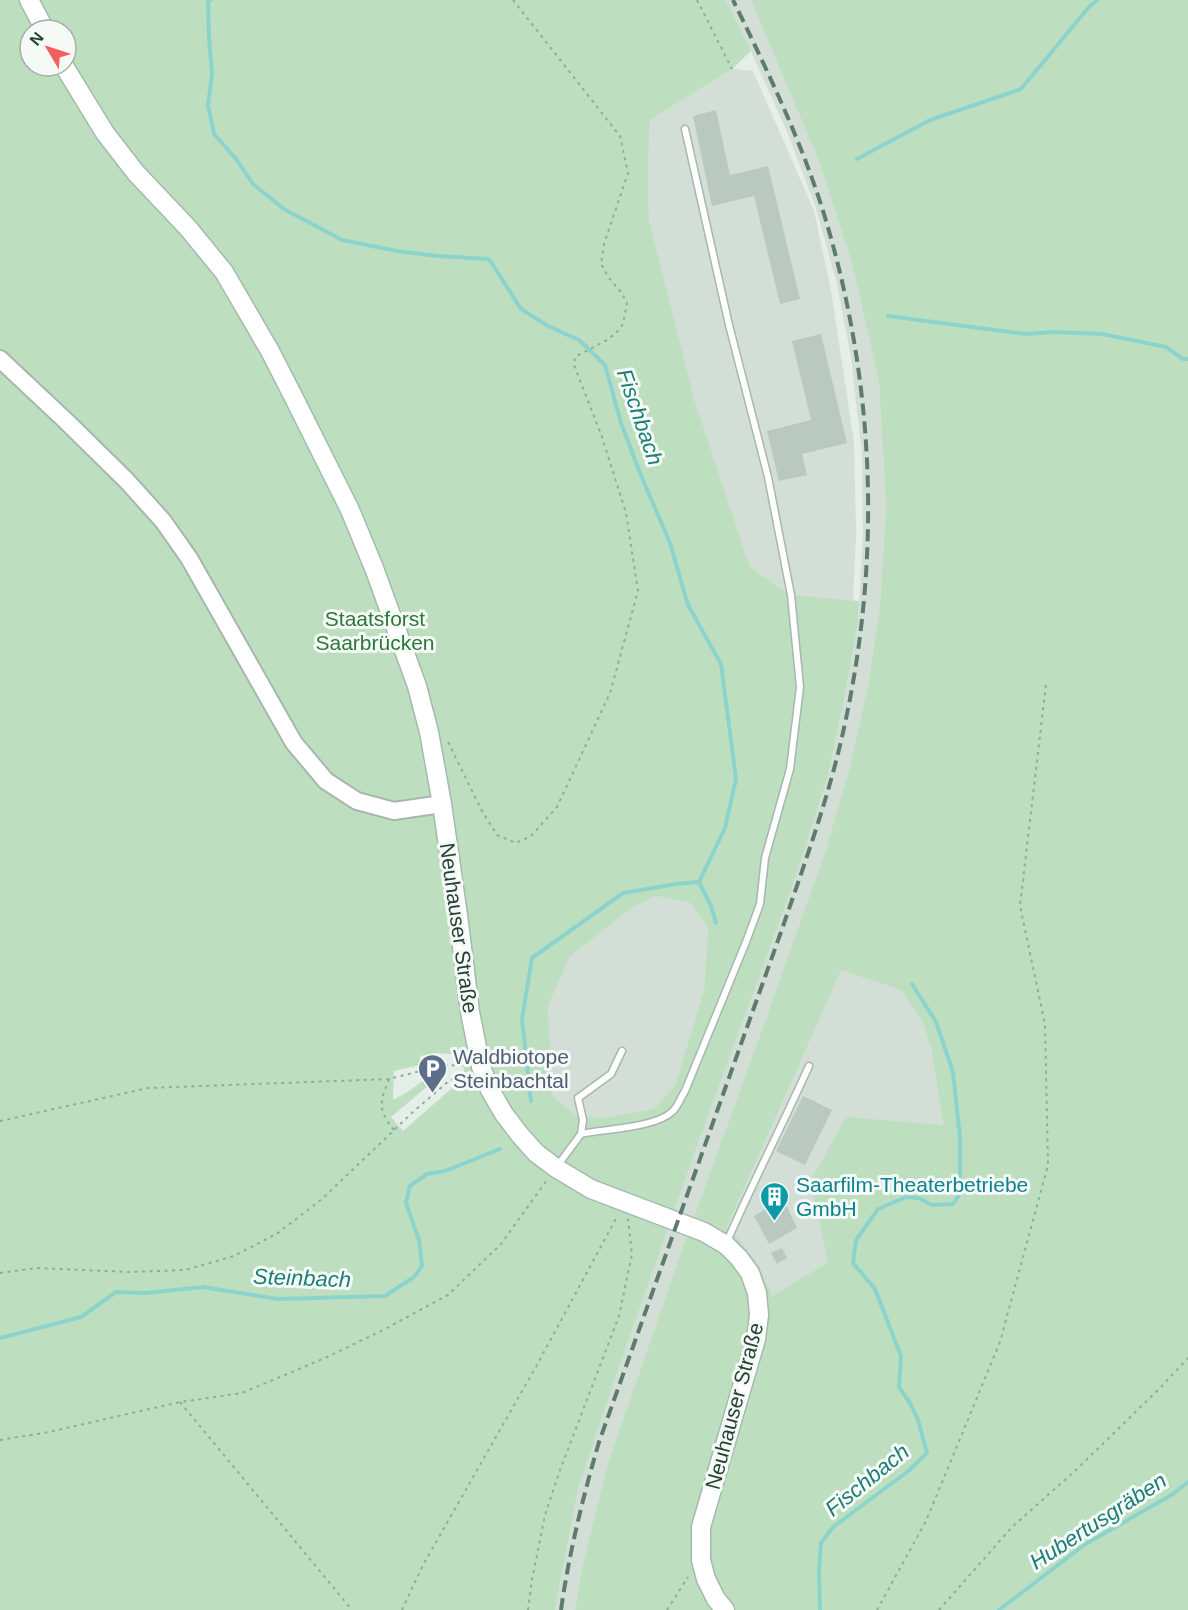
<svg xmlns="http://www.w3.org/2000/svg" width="1188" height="1610" viewBox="0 0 1188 1610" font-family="Helvetica,sans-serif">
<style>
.built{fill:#d3ded6}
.green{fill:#bedfbf;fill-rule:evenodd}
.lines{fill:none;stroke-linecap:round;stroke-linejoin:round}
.stream{stroke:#8dd3cd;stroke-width:4}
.building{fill:#bac9c0}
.service-casing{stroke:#a7b7ae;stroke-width:9}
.tertiary-casing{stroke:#a7b7ae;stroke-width:20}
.secondary-casing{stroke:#a3baad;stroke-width:21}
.path{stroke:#85b299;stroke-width:2;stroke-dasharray:3 4.5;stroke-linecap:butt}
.service{stroke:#fff;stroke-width:6}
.tertiary{stroke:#fff;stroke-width:16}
.secondary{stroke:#fff;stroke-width:18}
.rail{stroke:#5e7c6d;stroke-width:4;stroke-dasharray:12 6;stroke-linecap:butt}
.labels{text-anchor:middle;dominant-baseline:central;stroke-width:6;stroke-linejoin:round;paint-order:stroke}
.park-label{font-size:21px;fill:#2d7838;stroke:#f6faf7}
.street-label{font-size:21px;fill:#244132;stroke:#f6faf7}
.service-label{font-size:21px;fill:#4e5e75;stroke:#f6faf7;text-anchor:start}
.culture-label{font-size:21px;fill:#0d838f;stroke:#f6faf7;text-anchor:start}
.water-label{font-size:22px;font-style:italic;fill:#1c7e76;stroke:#f6faf7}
</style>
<rect width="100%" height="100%" fill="#e5eee8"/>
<path class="built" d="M726,0H751L757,11L819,161L853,267L879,383L886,506L880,604L868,686L849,770L825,852L765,1021L679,1258L607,1466L582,1568L575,1610H555L578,1489L608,1399L696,1149L793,885L827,779L844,700L858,622L863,535L862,454L851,357L837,284L816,208L788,134L751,51Z
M732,69L753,71L814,211L831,290L854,442L856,534L853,601L791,595L750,567L695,401L649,220L648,167L650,120Z
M656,896L690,903L708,928L704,991L675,1085L654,1109L603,1118L576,1116L553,1096L548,1006L570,955L630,909Z
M841,969L901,990L922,1021L931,1047L943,1126L901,1123L810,1182L828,1262L772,1296L760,1268L727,1227Z"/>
<path class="green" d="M0,0H726L751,51L732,69L650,120L648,167L649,220L695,401L750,567L791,595L859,601L858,622L844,700L827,779L793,885L696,1149L608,1399L578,1489L555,1610H0ZM30,30H66V66H30ZM656,896L690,903L708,928L704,991L675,1085L654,1109L603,1118L576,1116L553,1096L548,1006L570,956L630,909ZM436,1053L449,1054L459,1058L463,1066L466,1080L451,1089L403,1131L391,1117L443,1073L435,1072L409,1091L393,1100L394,1071L420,1065V1056Z
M751,0H1188V1610H575L582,1568L607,1466L679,1258L765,1021L825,852L849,770L868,686L880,604L886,506L879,383L853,267L819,161ZM841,970L901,990L922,1021L931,1047L943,1125L846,1117L810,1182L828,1262L772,1296L760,1268L742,1243L727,1227Z"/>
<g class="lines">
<path class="stream" d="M211,0L208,1L209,38L212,74L208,105L214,134L236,159L253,184L284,209L342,240L397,251L437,256L489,259L521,309L548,326L579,340L605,365L621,423L640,473L670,543L688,605L721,664L736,779L725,828L699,882L711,906L716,923
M857,159L930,120L1021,89L1089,7L1097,0
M888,316L1026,334L1053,332L1102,334L1166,347L1183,359H1188
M531,1101L522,1019L532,958L623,893L676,884L699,882
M0,1338L81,1317L116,1292L146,1293L203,1287L278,1299L385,1296L414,1277L422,1266L419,1240L406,1203L410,1186L427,1174L445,1171L500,1149
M820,1610L819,1571L821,1543L833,1527L907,1472L927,1453L918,1420L910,1403L899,1387L901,1356L875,1289L853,1263L856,1240L878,1209L906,1197L919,1198L932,1205L953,1204L959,1195L960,1184V1138L953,1072L936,1022L912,984
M999,1610L1084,1545L1173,1494L1188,1482"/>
</g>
<path class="building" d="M716,110L730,175L768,166L800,299L780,304L754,196L712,206L693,116Z
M821,334L847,443L802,454L807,475L779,481L767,431L811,420L792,341Z
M803,1096L832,1110L805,1165L776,1151Z
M783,1198L797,1228L769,1244L754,1216Z
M782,1248L787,1258L777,1264L771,1253Z"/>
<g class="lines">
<defs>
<path id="service" d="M581,1134L583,1120L578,1098L611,1074L622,1051
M558,1165L581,1134C604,1129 656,1128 673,1111C678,1106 681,1097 685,1091L746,942L760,904L765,858L790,769L800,687L791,595L768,477L729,325L685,129
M726,1244C752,1184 782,1126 809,1066"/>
<path id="tertiary" d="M0,359L67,422L127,481L163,521L189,558L294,743L326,781L357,801L394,811L442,804"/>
<path id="secondary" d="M29,0L45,30
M64,66L105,133L136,173L188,228L224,272L270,351L293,396L350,510L374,568L417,686L429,732L442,804L458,915L470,1012L481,1067L490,1090L504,1114L520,1135L536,1153L556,1168L591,1189L704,1232L726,1245L739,1258L750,1273L757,1293L759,1315L756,1339L701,1527V1560L706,1579L716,1599L725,1610"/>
</defs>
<use href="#service" class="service-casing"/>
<use href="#tertiary" class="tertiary-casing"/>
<use href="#secondary" class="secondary-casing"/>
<path class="path" d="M697,0L732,69
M448,742L482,811L497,835L516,843L531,836L557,807L610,693L638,591L626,513L601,434L574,365L575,357L607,340L616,333L623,324L627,303L621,292L609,278L601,264L604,244L628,173L620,136L513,0
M0,1121L148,1088L389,1079
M394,1130C377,1109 380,1102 389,1079L444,1065L466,1066
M0,1273L36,1268L131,1272L185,1270L234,1256L278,1233L322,1199L414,1111L449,1081L465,1072
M180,1402L352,1610
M0,1440L49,1432L180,1402L242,1393L325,1358L383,1330L448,1295L501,1244L547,1180
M402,1610L423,1565L538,1363L618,1215
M528,1610L532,1580L545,1515L560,1470L619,1316L632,1254L628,1219
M667,1610L688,1577
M877,1610L926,1521L1000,1342L1048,1165L1045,1024L1020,906L1046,684
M939,1610L1012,1527L1075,1471L1161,1387L1188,1358"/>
<use href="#service" class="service"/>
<use href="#tertiary" class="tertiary"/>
<use href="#secondary" class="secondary"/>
<path class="rail" d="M561,1610C569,1553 583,1497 599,1442L781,932C804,865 829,797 844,728C882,556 875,382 824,214C801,140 767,70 733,0"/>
</g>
<defs>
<symbol id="parking-pin" viewBox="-11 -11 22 30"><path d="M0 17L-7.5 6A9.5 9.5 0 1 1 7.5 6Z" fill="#5c6f8a" stroke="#f6faf7"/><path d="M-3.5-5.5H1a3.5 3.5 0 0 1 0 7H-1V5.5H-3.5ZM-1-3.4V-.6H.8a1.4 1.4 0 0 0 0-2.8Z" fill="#fff"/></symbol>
<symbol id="building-pin" viewBox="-11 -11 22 30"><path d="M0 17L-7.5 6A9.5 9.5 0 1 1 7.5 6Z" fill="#0f9aa8" stroke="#f6faf7"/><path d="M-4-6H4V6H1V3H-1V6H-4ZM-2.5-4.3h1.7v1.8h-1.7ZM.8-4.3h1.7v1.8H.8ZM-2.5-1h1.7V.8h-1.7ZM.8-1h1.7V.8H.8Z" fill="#fff"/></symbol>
</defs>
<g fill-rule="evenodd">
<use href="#parking-pin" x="416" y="1052" width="33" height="45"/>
<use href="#building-pin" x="758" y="1180" width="33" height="45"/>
</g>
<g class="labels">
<g class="park-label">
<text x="375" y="618">Staatsforst<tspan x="375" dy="24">Saarbrücken</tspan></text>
</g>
<g class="street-label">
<text transform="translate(459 928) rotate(82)">Neuhauser Straße</text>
<text transform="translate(734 1406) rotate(-75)">Neuhauser Straße</text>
</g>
<g class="service-label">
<text x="453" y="1056">Waldbiotope<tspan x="453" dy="24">Steinbachtal</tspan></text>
</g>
<g class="culture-label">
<text x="796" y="1184">Saarfilm-Theaterbetriebe<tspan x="796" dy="24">GmbH</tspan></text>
</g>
<g class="water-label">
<text transform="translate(640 417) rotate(71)">Fischbach</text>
<text transform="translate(302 1278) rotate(2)">Steinbach</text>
<text transform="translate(867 1480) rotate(-39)">Fischbach</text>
<text transform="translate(1098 1521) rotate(-33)">Hubertusgräben</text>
</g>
</g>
<g transform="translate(48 48) rotate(309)"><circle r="28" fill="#f6faf7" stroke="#a2b0a8" stroke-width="1.5"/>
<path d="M0-4.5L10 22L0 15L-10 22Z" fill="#f35e5e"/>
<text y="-9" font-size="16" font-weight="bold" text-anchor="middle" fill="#244132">N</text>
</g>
</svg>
